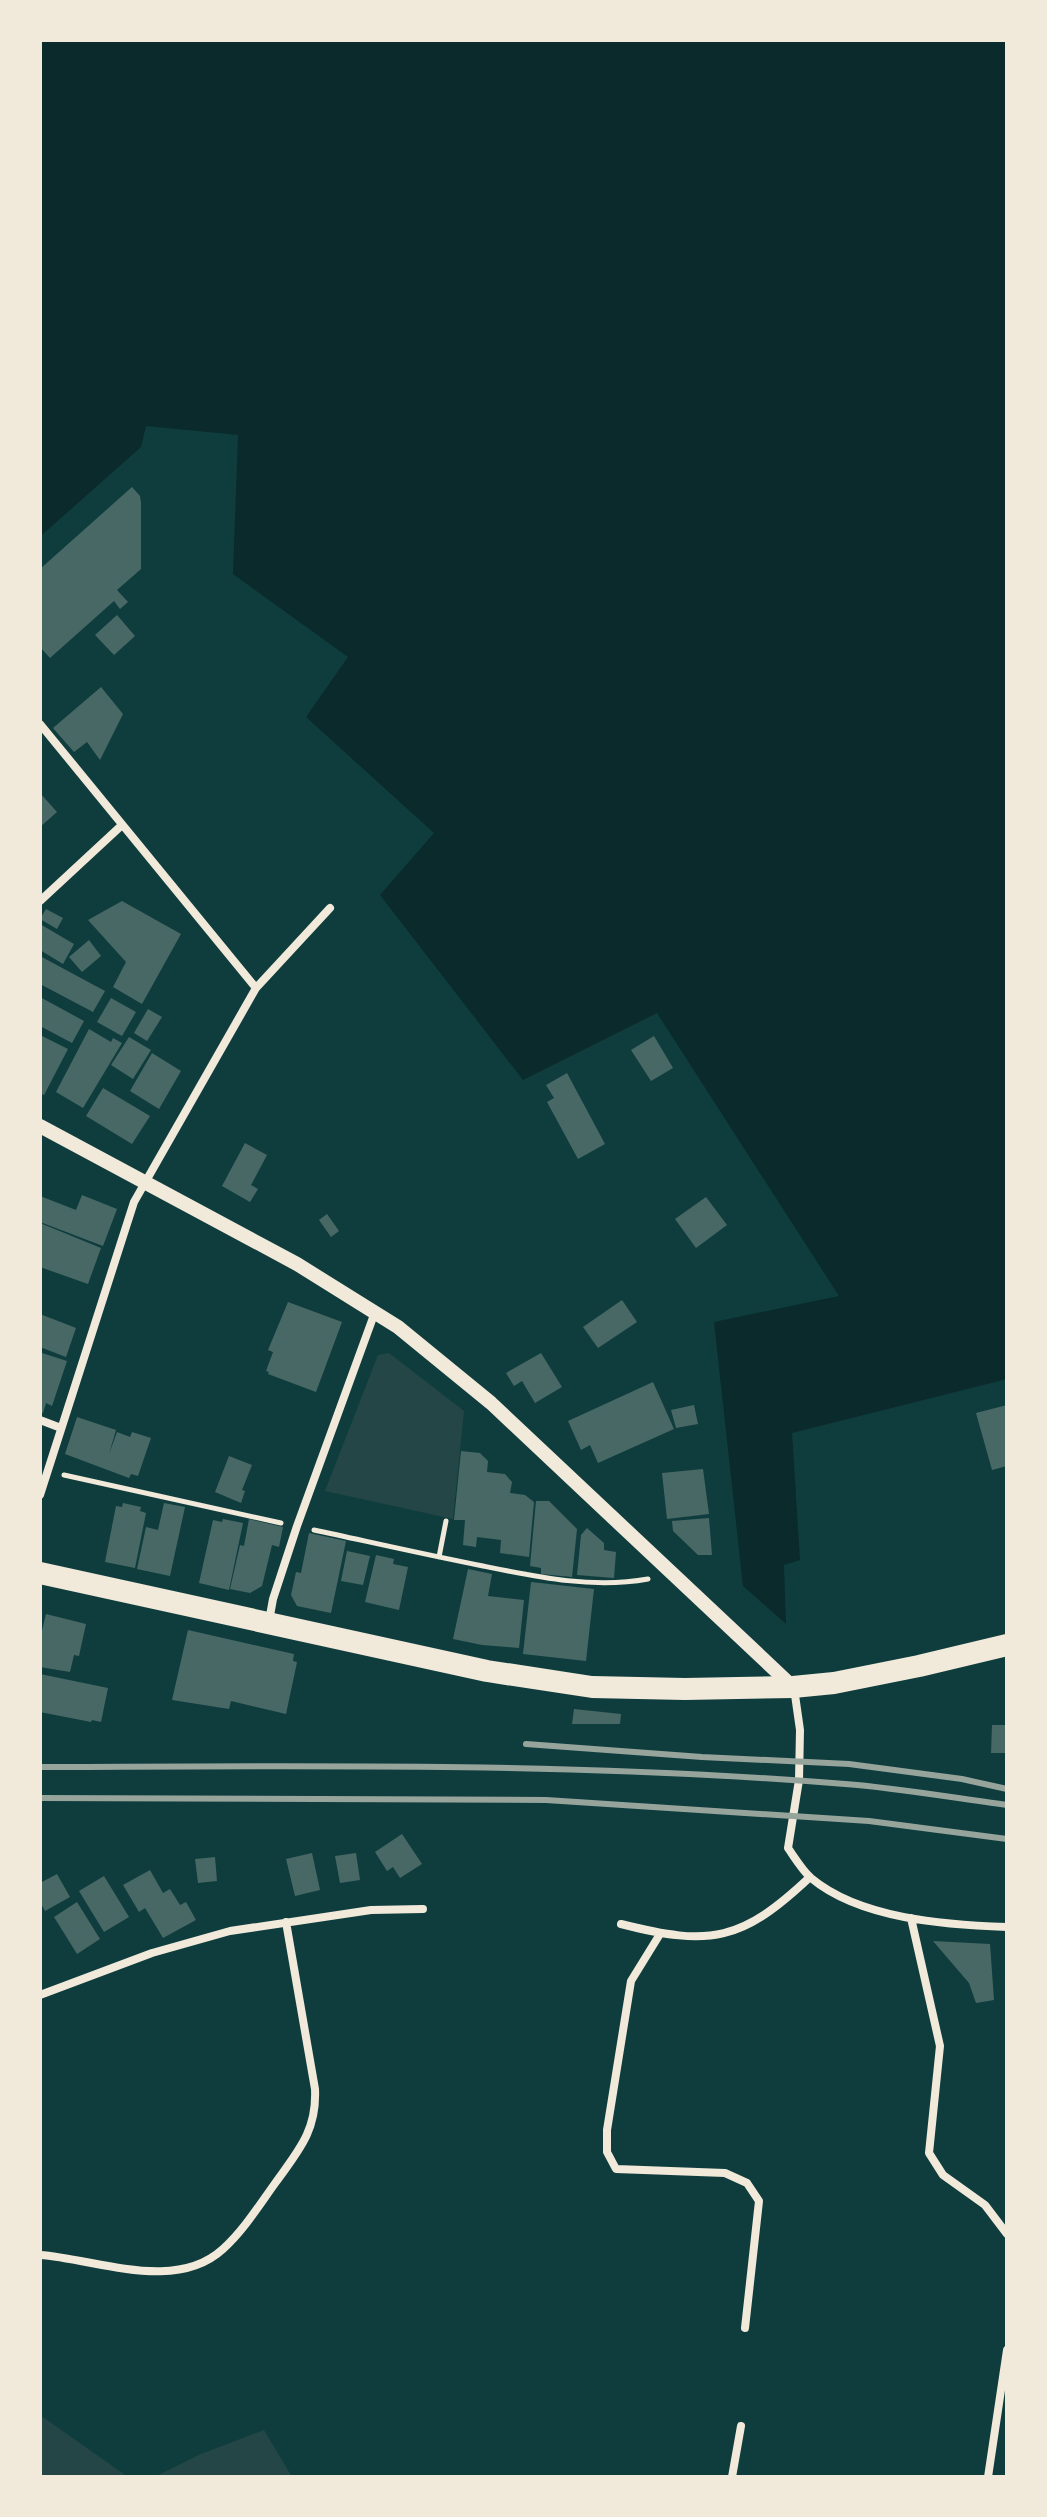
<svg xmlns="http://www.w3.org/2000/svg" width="1047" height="2517" viewBox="0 0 1047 2517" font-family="'Fira Sans Condensed',sans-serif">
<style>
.green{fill:#244646}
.water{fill:#0a2a2b}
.building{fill:#486865}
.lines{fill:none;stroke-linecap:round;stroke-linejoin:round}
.path{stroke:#f1e9da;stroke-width:5}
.minor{stroke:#f1e9da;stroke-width:8}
.tertiary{stroke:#f1e9da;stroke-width:14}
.trunk{stroke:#f1e9da;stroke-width:22}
.rail{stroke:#97a49c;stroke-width:6}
</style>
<rect width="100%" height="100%" fill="#0f3d3e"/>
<path class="green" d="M389,1353L464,1411L453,1519L325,1491L378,1355Z
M40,2415L128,2477H40Z
M264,2430L292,2477H154L201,2454Z"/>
<path class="water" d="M40,40H1007V1379L792,1433L800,1560L784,1565L786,1624L743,1586L714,1322L839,1296L657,1013L523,1080L380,895L434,833L306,717L348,657L233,574L238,435L146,426L141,447L43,534H40Z"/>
<path class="building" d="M132,487L140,496L141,503V569L117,590L128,602L120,609L114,601L50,658L40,647V569Z
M117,615L135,636L114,655L95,635Z
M101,687L123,714L100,760L87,742L74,752L53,728Z
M40,793L57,812L40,827Z
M122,901L181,934L142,1004L113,987L126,962L88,920Z
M46,909L63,918L57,929L40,919Z
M40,924L74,944L63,964L40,950Z
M89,940L101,956L82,972L69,957Z
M40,956L105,991L93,1012L40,984Z
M40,997L84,1021L72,1043L40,1026Z
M111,998L136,1012L122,1036L97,1022Z
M148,1009L162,1017L147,1041L134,1033Z
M89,1029L111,1042L113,1038L122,1043L83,1108L56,1092Z
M40,1035L68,1049L44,1095L40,1093Z
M654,1036L673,1068L651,1081L631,1050Z
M129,1037L151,1050L133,1079L111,1065Z
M152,1053L181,1071L159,1109L130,1091Z
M567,1073L605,1144L578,1159L547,1102L554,1098L546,1085Z
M103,1088L150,1116L132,1144L86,1116Z
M245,1143L267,1155L251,1185L258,1189L250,1202L222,1186Z
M82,1195L117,1209L103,1246L40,1222V1196L76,1210Z
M706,1197L727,1225L696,1248L675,1219Z
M327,1214L339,1231L331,1237L319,1220Z
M40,1223L101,1248L88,1284L40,1267Z
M622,1300L637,1322L598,1348L583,1327Z
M288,1302L342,1322L316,1392L268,1374L269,1372L266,1371L273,1352L268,1350Z
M40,1314L76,1328L66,1357L40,1347Z
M42,1353L67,1361L52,1406L46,1403L43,1413L40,1412Z
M541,1353L562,1387L535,1403L522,1381L514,1386L506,1373Z
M653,1382L674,1429L598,1463L590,1445L581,1450L568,1421Z
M694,1405L698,1424L676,1428L671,1410Z
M1007,1405V1466L992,1470L976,1413Z
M77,1417L116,1430L109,1454L117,1432L130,1437L132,1432L151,1438L138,1476L131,1474L129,1478L65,1454Z
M461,1451L480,1453L488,1461L487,1472L505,1474L512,1482L510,1493L525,1495L534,1502L529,1557L500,1553L501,1540L477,1537L476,1547L463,1545L465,1520H454Z
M229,1456L252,1465L242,1490L245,1491L241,1503L215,1492Z
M703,1469L709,1514L667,1519L662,1473Z
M536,1501H549L577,1529L572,1577L541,1574V1568L530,1566Z
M123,1503L141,1507L140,1511L146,1513L135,1568L105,1562L116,1506L122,1507Z
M164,1503L185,1507L170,1576L137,1569L146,1527L158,1530Z
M709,1518L712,1555H698L673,1531L672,1521Z
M223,1519L243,1523L229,1590L199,1583L213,1520L222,1522Z
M249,1519L283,1527L279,1547L272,1545L262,1586L250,1593L230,1589L240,1545L244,1546Z
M587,1528L604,1543V1550L616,1552L614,1578L577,1575L581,1535Z
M309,1533L346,1541L331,1613L297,1606L291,1595L296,1572L301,1573Z
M347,1551L370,1556L363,1585L341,1581Z
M376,1555L394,1559L393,1564L408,1567L399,1610L365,1602Z
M468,1569L492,1574L488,1596L524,1600L519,1648L482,1645L453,1639Z
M531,1582L594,1589L586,1661L523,1654Z
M46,1614L86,1624L79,1656L74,1655L70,1672L40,1667V1639Z
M188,1630L294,1654L293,1661L297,1662L296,1667L286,1714L231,1701L229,1709L172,1700Z
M40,1674L108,1688L101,1722L92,1720L91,1722L40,1712Z
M574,1709L621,1714L620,1724H572Z
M992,1725H1007V1753H991Z
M402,1834L422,1864L400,1878L393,1867L387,1871L375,1852Z
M312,1853L320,1890L295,1896L286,1859Z
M356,1853L360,1880L340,1883L335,1856Z
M215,1857L217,1881L198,1883L195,1859Z
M150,1870L163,1893L170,1889L180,1905L186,1902L196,1920L163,1938L145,1908L139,1912L123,1885Z
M57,1874L70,1897L45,1911L40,1902V1883Z
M104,1876L129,1917L104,1932L79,1891Z
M77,1902L100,1939L77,1954L54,1917Z
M933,1941L990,1944L994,2000L976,2003L969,1983Z"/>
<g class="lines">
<path class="path" d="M64,1475L281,1523
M314,1530C370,1542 427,1555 483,1566C537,1577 593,1589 648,1579
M439,1557L446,1521"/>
<path class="minor" d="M40,724L256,988L134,1202L40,1495
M40,901L122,825
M256,988L330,908
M40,1420L61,1428
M269,1621L273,1599L297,1526L375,1312
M794,1688L800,1730L799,1780L788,1848C795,1858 802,1870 811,1878C860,1919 946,1925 1007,1927
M911,1918L940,2046L929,2153L943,2175L985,2205L1007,2234
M621,1924C711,1947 742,1941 810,1877
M660,1934L631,1981L607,2130V2152L616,2169L725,2173L747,2183L759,2201L745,2328
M40,1995L152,1953L230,1931L371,1910L423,1909
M40,2255C97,2259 175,2293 223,2249C244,2230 260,2204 276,2182C299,2150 317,2130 315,2089L286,1922
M732,2477L741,2426
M988,2477L1007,2350"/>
<path class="tertiary" d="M40,1126L297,1264L398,1327L491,1403L793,1687"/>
<path class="trunk" d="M40,1573L487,1671L592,1687L685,1689L793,1687L834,1683L919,1666L1007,1645"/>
<path class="rail" d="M526,1744L702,1757L849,1764L962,1779L1007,1789
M40,1767C308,1766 577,1762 845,1784C899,1788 953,1798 1007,1805
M40,1798L546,1800L869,1821L1007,1839"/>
</g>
<rect width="1047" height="2517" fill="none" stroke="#f1e9da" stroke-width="84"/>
</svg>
